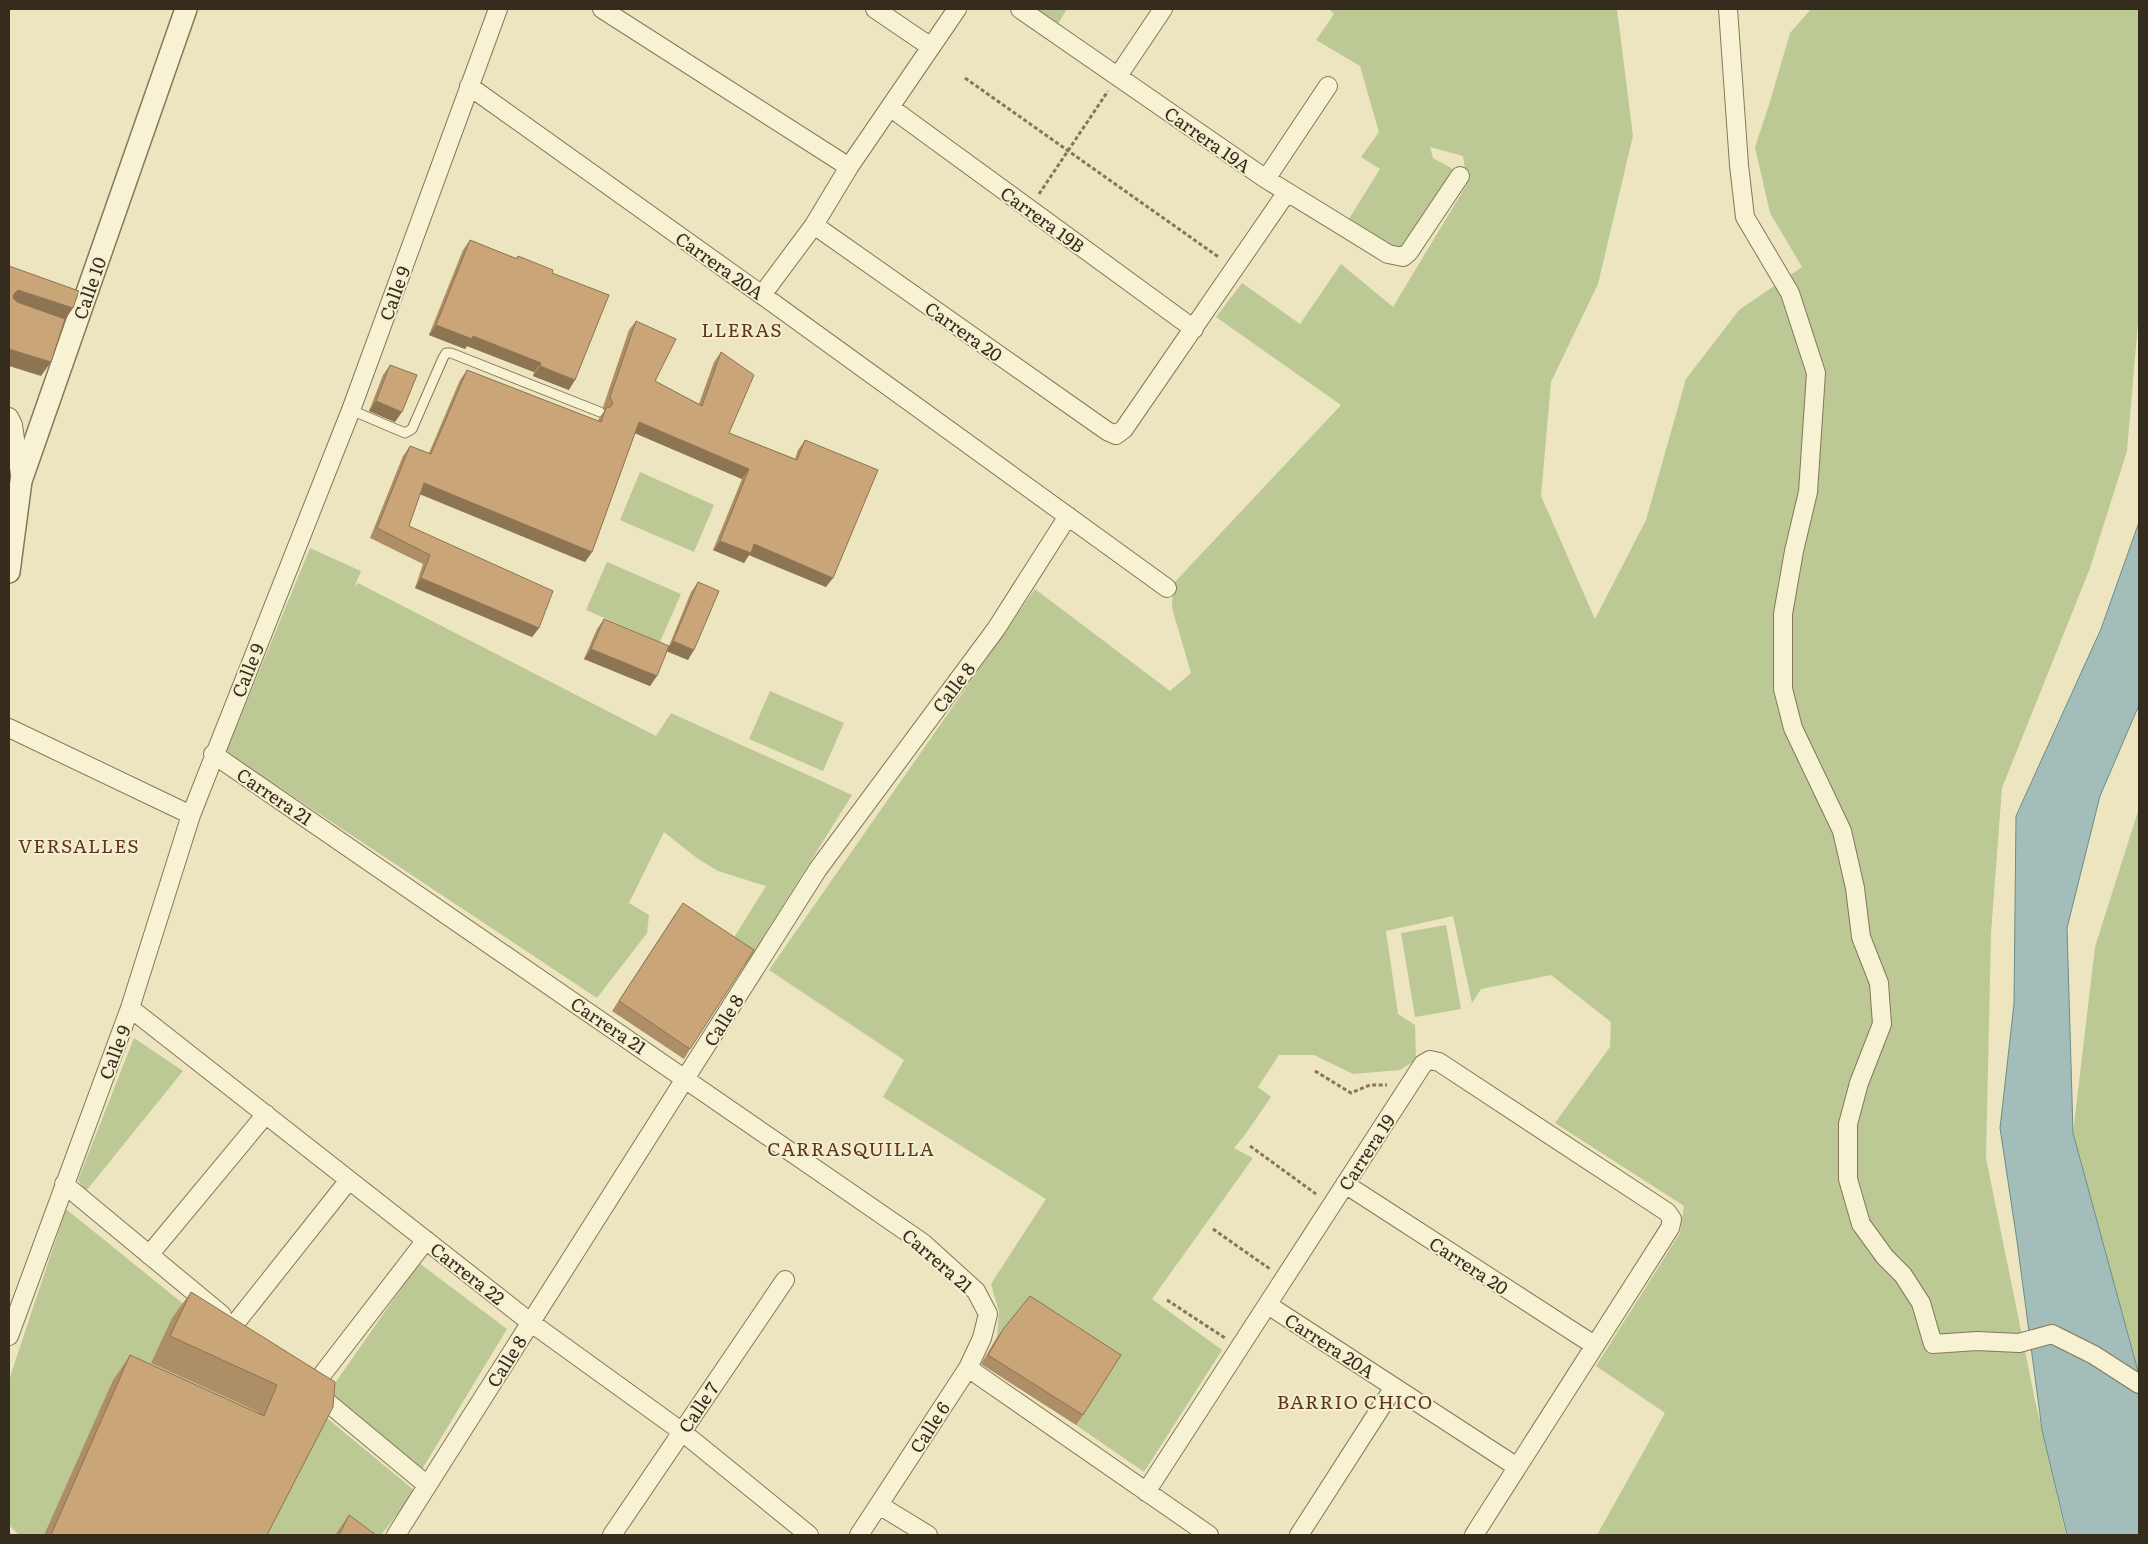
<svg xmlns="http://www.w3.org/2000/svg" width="2148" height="1544" viewBox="0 0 2148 1544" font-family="Literata,serif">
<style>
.green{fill:#bcc995}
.water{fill:#a3beba;stroke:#6b8c88}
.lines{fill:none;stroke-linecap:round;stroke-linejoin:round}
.service-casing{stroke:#857759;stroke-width:11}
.minor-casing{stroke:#857759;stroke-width:20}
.tertiary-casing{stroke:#857759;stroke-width:24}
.path{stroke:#857759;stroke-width:3;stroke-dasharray:4 2.5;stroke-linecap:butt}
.service{stroke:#f7f2d3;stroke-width:9}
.minor{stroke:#f7f2d3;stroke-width:18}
.tertiary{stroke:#f7f2d3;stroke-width:21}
.wall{fill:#ad8e66}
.shaded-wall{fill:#8d7453}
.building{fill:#c9a577;stroke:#8d7453}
.labels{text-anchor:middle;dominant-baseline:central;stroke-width:4;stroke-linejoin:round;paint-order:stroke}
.street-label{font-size:18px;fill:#352c1d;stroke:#f4efd0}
.neighbourhood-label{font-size:19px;letter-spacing:1px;fill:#60351e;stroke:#f4efd0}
</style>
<rect width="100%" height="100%" fill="#ece5c0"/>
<path class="green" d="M1034,9H1067L1057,25Z
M1329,9H1617L1633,136L1598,284L1551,382L1541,496L1595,619L1646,520L1686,379L1739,310L1802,267L1770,213L1755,147L1769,105L1790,33L1811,9H2139V311L2127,451L2090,568L2002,788L1991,933L1986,1158L2035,1400L2066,1535H1597L1665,1413L1596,1366L1680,1233L1684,1206L1555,1123L1610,1047L1611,1022L1551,975L1481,989L1472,1003L1453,916L1386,931L1398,1014L1415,1025L1416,1060L1400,1070L1353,1074L1314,1055H1279L1258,1087L1271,1097L1244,1136L1234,1148L1253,1158L1152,1299L1222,1350L1144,1472L1076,1425L1023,1306L997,1337L999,1312L991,1284L1046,1199L883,1097L904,1060L769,970L1035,589L1170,691L1191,673L1172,608L1173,584L1341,405L1216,317L1242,283L1300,324L1341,264L1393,307L1467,184L1463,156L1430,147L1433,158L1458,172L1401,252L1347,222L1380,169L1361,157L1379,132L1360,66L1316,40L1334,14Z
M640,472L714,505L694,552L620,520Z
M310,548L361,571L354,588L358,583L656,736L671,713L852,795L748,961L728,947L766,886L718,871L698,859L664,832L629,903L649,915L647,933L597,998L226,752Z
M607,562L681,594L660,642L586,610Z
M770,691L844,723L823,771L749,739Z
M2139,808V1375L2073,1133L2095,947Z
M1446,925L1461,1009L1415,1017L1401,933Z
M134,1038L183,1071L86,1191L78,1180Z
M66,1209L286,1387L151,1363L258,1412L206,1535L112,1382L44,1535H19L9,1525V1380Z
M419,1263L507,1329L421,1471L328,1393Z
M316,1409L415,1491L381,1535H262Z"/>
<path class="water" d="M2139,522V705L2100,796L2067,928L2073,1133L2139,1375V1535H2067L2042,1430L2017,1241L2000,1128L2014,1004L2016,816L2101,629Z"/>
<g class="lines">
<defs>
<path id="service" d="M351,410L405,433L412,429L443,358L446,353H451L600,412"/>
<path id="minor" d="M602,9L849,167
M875,9L931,47
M1020,9L1266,179L1388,254L1403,257L1409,252L1460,176
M1728,9L1739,165L1745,217L1790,293L1816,373L1808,492L1794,551L1783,614V689L1793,728L1842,831L1855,888L1861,937L1879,983L1882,1024L1859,1083L1848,1124V1179L1861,1224L1885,1257L1903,1275L1921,1303L1933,1344L1977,1341L2019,1343L2052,1334L2094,1355L2139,1384
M1118,76L1163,9
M469,86L762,295L1167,588
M891,108L1194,329
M1266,179L1328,86
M814,225L1107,431L1116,435L1124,429L1287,192
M762,295L814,225L849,167L957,9
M9,417L13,425L21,481
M9,728L191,815
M213,754L923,1243L976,1291L988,1314L982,1338L968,1368L859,1535
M130,1008L530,1322L681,1431L809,1535
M64,1184L222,1315
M1345,1184L1594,1345
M149,1255L266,1114
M1268,1305L1517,1467
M234,1325L349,1180
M9,1336L130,1008L191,815L351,410L498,9
M968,1368L1209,1535
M311,1389L426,1240
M315,1392L427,1485
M1146,1492L1423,1064L1430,1060L1439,1062L1667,1212L1672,1219L1670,1228L1474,1535
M879,1505L928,1535
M396,1535L818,869L996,629L1068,516
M612,1535L785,1280
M1299,1535L1394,1387"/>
<path id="tertiary" d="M9,572L21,481L186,9"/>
</defs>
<use href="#service" class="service-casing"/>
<use href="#minor" class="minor-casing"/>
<use href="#tertiary" class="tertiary-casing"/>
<path class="path" d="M965,78L1220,258
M1039,194L1108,91
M1315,1071L1351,1093L1370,1085H1387
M1250,1146L1316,1194
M1213,1229L1270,1269
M1167,1300L1225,1338"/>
<use href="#service" class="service"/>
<use href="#minor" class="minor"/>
<use href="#tertiary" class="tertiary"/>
</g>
<path class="wall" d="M470,240L516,258L518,256L552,273L569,390L533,376L534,372L467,346L465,349L429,335L463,250Z
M636,321L655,381L699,404L714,362L721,352L729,433L795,459L798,450L805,440L826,587L749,555L744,563L713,550L742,479L635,433L592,552L585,562L420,494L409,526L539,628L532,637L415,588L423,564L370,538L403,456L410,446L429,453L460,380L467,370L598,421L599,418L605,410L603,407L629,330Z
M390,365L395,422L369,411L383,375Z
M698,582L688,660L667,651L650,686L584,659L597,629L604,619L669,646L691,592Z
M676,913L690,1049L684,1059L612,1011Z
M191,1292L335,1382L267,1535H44L112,1382L130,1355L258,1413V1412L151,1363L172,1318Z
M1004,1328L1083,1415L1076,1425L981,1364L997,1337Z
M349,1515L376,1535H335Z"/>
<path class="shaded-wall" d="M18,290L21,291L73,308L63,323L9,305L14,294Z
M436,325L473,336L541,363L534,372L467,346L465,349L429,335Z
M9,349L51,362L41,376L9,366Z
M540,366L575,380L569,390L533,376Z
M376,401L402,412L395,422L369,411Z
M639,422L749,469L742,479L632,432Z
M424,483L592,552L585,562L417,493Z
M720,541L754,544L833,578L826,587L749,555L744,563L713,550Z
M421,578L539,628L532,637L415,588Z
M673,641L694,650L688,660L666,651Z
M591,649L657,676L650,686L584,659Z"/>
<path class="building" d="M470,240L517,259L518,256L553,270L552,273L609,295L575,380L540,366L541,363L473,336L472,339L436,325Z
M9,266L79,291L73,308L21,291L18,290L14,294L13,298L17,302L65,319L51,362L9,349Z
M636,321L676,339L655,381L702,406L721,352L754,375L729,433L797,460L805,440L878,470L833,578L754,544L751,553L720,541L749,469L639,422L592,552L424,483L409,526L553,591L539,628L421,578L430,555L377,528L410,446L431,454L467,370L601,422L606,408L610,407L613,404L610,397Z
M390,365L417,375L402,412L376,401Z
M698,582L719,591L694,650L673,641Z
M604,619L669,646L657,676L591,649Z
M683,903L754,950L690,1049L619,1001Z
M191,1292L335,1382L333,1407L267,1535H51L130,1355L264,1416L277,1385L170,1336Z
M1030,1296L1121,1355L1083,1415L988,1355L1004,1328Z
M349,1515L376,1535H339Z"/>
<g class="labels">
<g class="street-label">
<text transform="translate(1208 139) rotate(35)">Carrera 19A</text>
<text transform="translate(1043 219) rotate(36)">Carrera 19B</text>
<text transform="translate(720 265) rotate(35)">Carrera 20A</text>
<text transform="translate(89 288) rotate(-71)">Calle 10</text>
<text transform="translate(394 293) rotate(-70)">Calle 9</text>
<text transform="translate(964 331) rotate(35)">Carrera 20</text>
<text transform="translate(247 670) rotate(-68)">Calle 9</text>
<text transform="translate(953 687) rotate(-53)">Calle 8</text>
<text transform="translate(275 796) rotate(34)">Carrera 21</text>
<text transform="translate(723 1020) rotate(-58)">Calle 8</text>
<text transform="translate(609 1025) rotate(34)">Carrera 21</text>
<text transform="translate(114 1052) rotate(-69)">Calle 9</text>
<text transform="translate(1366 1152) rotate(-57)">Carrera 19</text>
<text transform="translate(938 1260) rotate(41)">Carrera 21</text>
<text transform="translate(1469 1265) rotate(33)">Carrera 20</text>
<text transform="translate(468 1273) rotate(38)">Carrera 22</text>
<text transform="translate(1330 1345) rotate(33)">Carrera 20A</text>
<text transform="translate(506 1361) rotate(-58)">Calle 8</text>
<text transform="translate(698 1407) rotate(-56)">Calle 7</text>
<text transform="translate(929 1427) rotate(-57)">Calle 6</text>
</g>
<g class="neighbourhood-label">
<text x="742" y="329">LLERAS</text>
<text x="79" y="845">VERSALLES</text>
<text x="851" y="1148">CARRASQUILLA</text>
<text x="1355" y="1401">BARRIO CHICO</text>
</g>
</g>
<rect width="2148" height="1544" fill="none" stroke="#352c1d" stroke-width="20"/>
</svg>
